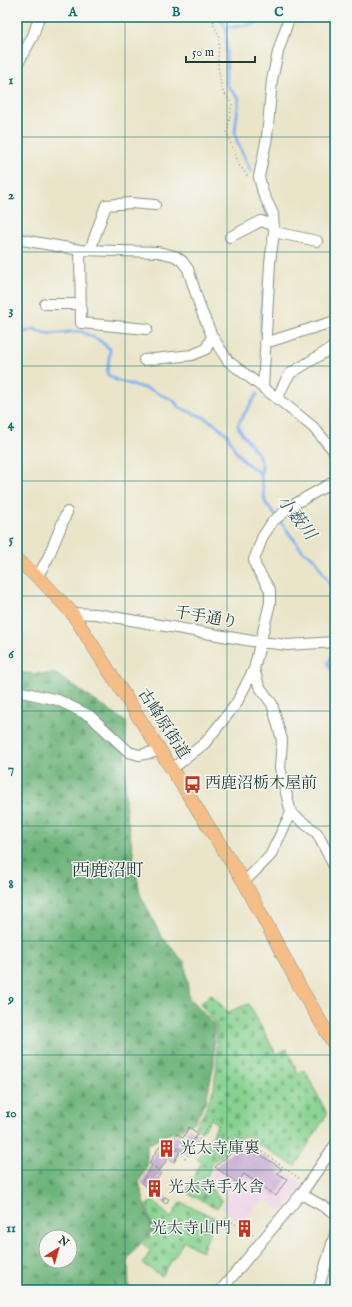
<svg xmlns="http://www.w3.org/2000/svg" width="352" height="1307" viewBox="0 0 352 1307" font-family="'IM FELL English','Noto Serif JP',serif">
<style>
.built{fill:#efd0e6}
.forest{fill:url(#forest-firs);stroke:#467857;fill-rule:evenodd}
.cemetery{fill:url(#cemetery-stones);stroke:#538862}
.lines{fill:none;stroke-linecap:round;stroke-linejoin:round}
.stream{stroke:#84b4ef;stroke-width:3}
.building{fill:#c6a9d2}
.minor-casing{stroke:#84917e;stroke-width:12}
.major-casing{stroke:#84917e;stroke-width:14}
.path{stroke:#84917e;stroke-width:1.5;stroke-dasharray:1 3;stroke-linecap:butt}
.minor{stroke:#fff;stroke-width:10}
.major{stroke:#f6be87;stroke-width:13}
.grid{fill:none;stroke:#0f766e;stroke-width:1;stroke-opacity:0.55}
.labels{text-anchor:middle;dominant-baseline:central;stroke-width:3;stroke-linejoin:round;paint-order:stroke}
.street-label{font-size:16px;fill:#1f3d34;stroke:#f6f6f2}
.poi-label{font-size:16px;fill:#1f3d34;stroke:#f6f6f2;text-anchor:start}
.water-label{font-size:17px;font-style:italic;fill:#385b63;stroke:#f6f6f2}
.quarter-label{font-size:18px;fill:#1f3d34;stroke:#f6f6f2}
.neatline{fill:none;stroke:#0f766e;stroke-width:1.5}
.grid-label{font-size:13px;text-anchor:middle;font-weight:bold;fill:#0f766e}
</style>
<defs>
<pattern id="forest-firs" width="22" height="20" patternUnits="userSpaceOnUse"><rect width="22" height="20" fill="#6db47a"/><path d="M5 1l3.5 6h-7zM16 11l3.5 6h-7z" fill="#599465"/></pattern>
<pattern id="cemetery-stones" width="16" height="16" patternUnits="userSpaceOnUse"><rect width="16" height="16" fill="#87d290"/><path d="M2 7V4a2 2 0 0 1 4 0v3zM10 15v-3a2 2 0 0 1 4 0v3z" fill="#6eac76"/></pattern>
</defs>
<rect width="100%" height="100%" fill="#f6f6f2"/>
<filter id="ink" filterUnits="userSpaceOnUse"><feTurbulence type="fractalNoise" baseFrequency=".025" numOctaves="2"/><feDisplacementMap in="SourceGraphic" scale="8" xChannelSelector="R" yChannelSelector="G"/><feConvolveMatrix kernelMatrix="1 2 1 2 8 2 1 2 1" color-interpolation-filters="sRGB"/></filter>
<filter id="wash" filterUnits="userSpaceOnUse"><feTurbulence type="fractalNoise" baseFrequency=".012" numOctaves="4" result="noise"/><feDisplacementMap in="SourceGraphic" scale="16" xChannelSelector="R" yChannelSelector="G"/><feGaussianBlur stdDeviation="0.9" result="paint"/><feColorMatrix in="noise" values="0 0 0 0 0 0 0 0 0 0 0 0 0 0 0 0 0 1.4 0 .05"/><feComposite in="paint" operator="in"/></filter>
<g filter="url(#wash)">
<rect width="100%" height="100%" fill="#eae5c9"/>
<path class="built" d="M243,1142L305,1184L282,1212L264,1198L241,1223L222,1208L227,1196L211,1181L214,1166Z"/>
<path class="forest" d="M17,673L56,674L126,722L125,804L140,894L161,936L185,963L189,998L214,1024V1064L206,1101L194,1123L187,1125L180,1132H173L147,1145V1166L139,1182L152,1231L128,1258L129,1290H17ZM46,1237H70V1261H46Z"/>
<path class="cemetery" d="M211,994L228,1012L249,1004L276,1054L287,1049L298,1073L305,1070L327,1114L295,1166L244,1136L212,1164L205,1181L222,1201L217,1208L187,1193L186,1191L201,1163L197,1159C206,1148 213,1137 217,1123L211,1119L202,1132L194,1127L204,1113L214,1088L217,1064L216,1024L200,1004Z
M152,1200L171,1218L180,1202L216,1218L202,1252L184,1241L162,1276L143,1264L150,1251L143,1244L153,1231L147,1205Z"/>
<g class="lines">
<path class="stream" d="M220,17L226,28L227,85L239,99L235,131L237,141L251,172
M226,28L255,24L256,17
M264,206L268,217
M261,333L263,292
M17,334L34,329L49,334L80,331L99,340L110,349L107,374L116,380L151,390L173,400L180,408L203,417L215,424L227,434L236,452L245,462L261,474
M257,394L238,424L239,429L258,454L262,465L261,474L265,502L303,551L315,559L333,590L335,592
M335,648L328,664L334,675L333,688L335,699"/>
</g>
<g id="blocks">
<path class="building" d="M189,1127L198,1134L192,1142L188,1139L187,1141L191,1144L185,1153L178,1148L177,1150L180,1152L174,1162L168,1158L160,1170L155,1167L154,1168L161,1173L157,1179L160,1181L158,1185L155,1183L151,1190L141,1183L152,1165L149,1163L163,1141L169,1145L177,1134L183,1138Z
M238,1147L243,1151L246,1147L257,1155L258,1153L282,1169L277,1173L287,1179L276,1196L244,1174L237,1183L215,1167Z
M165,1197L169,1199L166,1204L162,1201Z"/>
</g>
</g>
<g filter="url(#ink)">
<use href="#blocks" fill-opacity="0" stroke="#84917e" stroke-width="1"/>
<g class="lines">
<defs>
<path id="minor" d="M17,65L33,36L39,17
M274,232L317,241
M230,237L261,221L273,225
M17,239L80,250L158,252L175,256L182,261L188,269L201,310L212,336L228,361L287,406L313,427L335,452
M80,250L81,323L147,329
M90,250L106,205L130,203L155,205
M45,304H80
M265,343L335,321
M144,360L192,355L206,349L212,336
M263,388L270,263L274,232L273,214L263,193L259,177L267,137L272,80L278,52L288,21L291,17
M277,399L286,380L291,373L335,346
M37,577L47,560L67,512
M72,613L96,614L252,641L288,645L335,642
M17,691L58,700L90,716L129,752L139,755L160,751
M172,769L205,743L236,704L254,669L270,603V590L256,567L254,560L263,536L273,521L293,505L335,481
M291,813L317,833L335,868
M244,882L270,856L291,813L280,768L282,740L272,704L259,686L254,669
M301,1194L335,1213
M221,1290L301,1194L335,1145
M318,1290L335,1234"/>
<path id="major" d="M17,560L42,581L72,613L244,882L300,987L335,1046"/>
</defs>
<use href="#minor" class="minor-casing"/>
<use href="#major" class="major-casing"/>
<path class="path" d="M213,17L214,26L219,35L218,66L222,90L232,104L227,133L239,165L247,175L250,176
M185,1159L213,1120L218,1118L222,1122L219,1134L214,1145L216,1148H219L230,1136L233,1135H236L261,1151L300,1179
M225,1218L253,1235"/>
<use href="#minor" class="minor"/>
<use href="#major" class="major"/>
</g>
</g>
<path class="grid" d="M125,17V1290M227,17V1290M17,137H335M17,252H335M17,366H335M17,481H335M17,596H335M17,711H335M17,826H335M17,941H335M17,1055H335M17,1170H335"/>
<defs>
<symbol id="bus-bare" viewBox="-9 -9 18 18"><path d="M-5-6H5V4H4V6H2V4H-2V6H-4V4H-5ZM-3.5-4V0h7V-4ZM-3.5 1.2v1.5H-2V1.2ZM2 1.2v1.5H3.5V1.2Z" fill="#c8321e" stroke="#f6f6f2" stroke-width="2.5" paint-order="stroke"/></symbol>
<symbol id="building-bare" viewBox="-9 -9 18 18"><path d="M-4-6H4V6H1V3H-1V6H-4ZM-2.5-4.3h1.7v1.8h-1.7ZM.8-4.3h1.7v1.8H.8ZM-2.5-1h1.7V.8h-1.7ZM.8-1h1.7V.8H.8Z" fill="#c8321e" stroke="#f6f6f2" stroke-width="2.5" paint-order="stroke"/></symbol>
</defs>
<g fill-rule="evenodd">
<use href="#bus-bare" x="180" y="772" width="25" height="25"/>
<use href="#building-bare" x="154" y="1136" width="25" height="25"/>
<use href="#building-bare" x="142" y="1176" width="25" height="25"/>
<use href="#building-bare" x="232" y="1216" width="25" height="25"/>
</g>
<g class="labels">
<g class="street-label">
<text transform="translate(206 618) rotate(10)">千手通り</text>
<text transform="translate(163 724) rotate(57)">古峰原街道</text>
</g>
<g class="poi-label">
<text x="205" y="784">西鹿沼栃木屋前</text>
<text x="180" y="1149">光太寺庫裏</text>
<text x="168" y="1188">光太寺手水舎</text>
<text x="231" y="1229" text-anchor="end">光太寺山門</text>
</g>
<g class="water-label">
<text transform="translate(296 518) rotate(52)">小薮川</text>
</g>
<g class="quarter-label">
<text x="108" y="871">西鹿沼町</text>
</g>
</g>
<rect width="352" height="1307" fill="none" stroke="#f6f6f2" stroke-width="44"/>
<g transform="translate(58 1249) rotate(37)"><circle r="19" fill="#f6f6f2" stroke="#a0aca6"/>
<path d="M0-3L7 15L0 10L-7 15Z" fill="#c8321e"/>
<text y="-6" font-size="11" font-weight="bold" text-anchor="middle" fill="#1f3d34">N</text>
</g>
<path d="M186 56v6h69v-6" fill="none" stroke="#1f3d34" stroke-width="2"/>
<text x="192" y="56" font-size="12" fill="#1f3d34" stroke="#f6f6f2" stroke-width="3" paint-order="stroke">50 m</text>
<rect x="22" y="22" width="308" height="1263" class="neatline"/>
<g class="grid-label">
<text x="73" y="16">A</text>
<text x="176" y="16">B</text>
<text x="279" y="16">C</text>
<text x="11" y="84">1</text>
<text x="11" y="199">2</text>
<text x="11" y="314">3</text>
<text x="11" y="428">4</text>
<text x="11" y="543">5</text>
<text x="11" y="658">6</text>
<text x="11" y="773">7</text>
<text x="11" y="888">8</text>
<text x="11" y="1003">9</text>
<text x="11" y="1117">10</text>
<text x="11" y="1232">11</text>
</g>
</svg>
